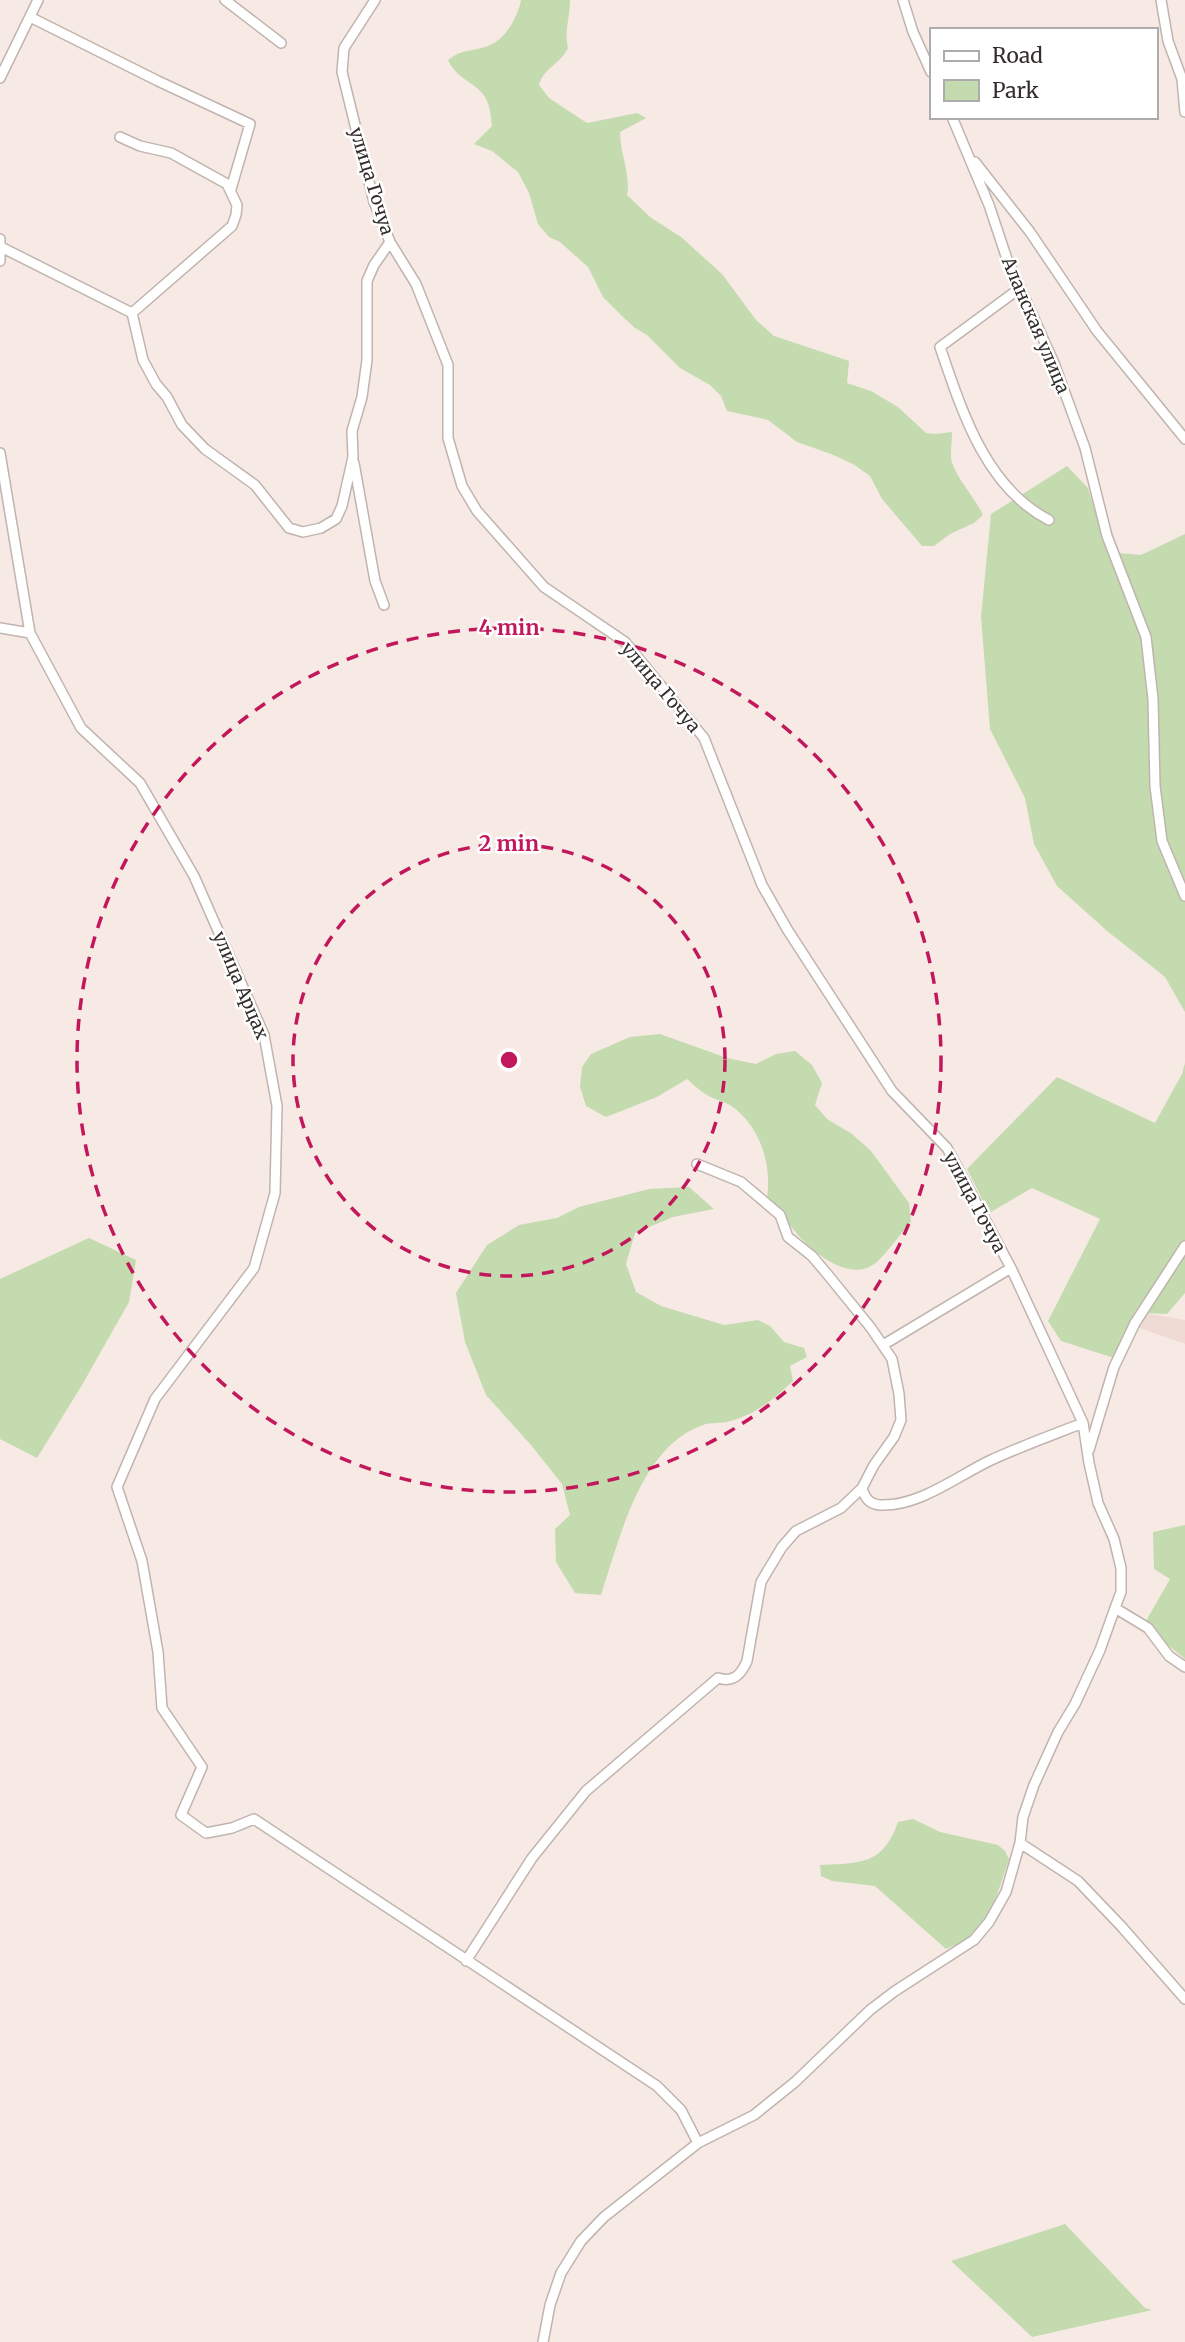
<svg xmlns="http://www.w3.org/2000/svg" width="1185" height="2342" viewBox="0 0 1185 2342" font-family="Merriweather,serif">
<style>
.built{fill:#f0dbd4}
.green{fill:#c3dbae}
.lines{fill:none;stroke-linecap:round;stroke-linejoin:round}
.minor-casing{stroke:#c0b4af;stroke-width:12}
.minor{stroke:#fff;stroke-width:9}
.ring{fill:none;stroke:#c2185b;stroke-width:3.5;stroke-dasharray:12 9}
.labels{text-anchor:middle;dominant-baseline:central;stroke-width:5;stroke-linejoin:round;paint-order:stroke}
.street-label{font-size:18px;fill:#332e2c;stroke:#fff}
.centre{fill:#c2185b;stroke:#fff;stroke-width:3.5}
.ring-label{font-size:21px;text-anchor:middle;font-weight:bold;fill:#c2185b;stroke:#fff;stroke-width:5;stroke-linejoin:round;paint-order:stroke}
</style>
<rect width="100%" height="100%" fill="#f7eae5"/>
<path class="built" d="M1145,1313L1185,1320V1344L1137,1327Z"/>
<path class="green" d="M521,0H570C570,17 564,32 568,48C559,66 544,67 539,85L549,98L587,123L637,113L646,118L620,132C620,153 631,176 627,195L650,217L681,237L722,274L756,320L774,336L849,361L847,383L871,391L898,407L926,433L935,434L952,432C952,440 951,447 951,455C950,471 976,498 983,515L974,523L950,534L934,546H922L882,499L870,476L853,464L831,454L797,442L768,420L727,411L721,396L710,385L680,368L647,335L635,328L623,317L603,297L588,267L560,242L549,237L538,224L529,193L518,172L492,151L474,144L492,126C491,117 490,105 485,97C476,82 457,80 448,60C463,48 474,52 490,45C506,39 518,16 521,0Z
M1067,466L1088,488L1108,552L1141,555L1185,534V1012L1165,977L1106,930L1057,886L1034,844L1025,798L990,729L981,617L991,514Z
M660,1034L727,1058L756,1064L776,1054L795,1051L812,1065L822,1083L815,1105L827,1119L852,1134L871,1151L909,1203L911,1222C900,1234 890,1249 879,1260C854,1285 817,1256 799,1236C787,1223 781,1209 767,1198C772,1164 760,1125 730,1105C723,1101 715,1100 709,1096C701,1092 694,1085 687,1079L657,1097L606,1117L586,1106L580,1087L582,1067L591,1054L630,1037Z
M1185,1063V1293L1167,1314L1145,1313L1136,1310L1114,1358L1061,1341L1048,1321L1100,1219L1032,1188L989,1213L967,1169L1057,1077L1155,1123L1182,1074Z
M689,1187L714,1209L673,1217L635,1233L626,1264L636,1292L661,1306L724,1325L758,1320L770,1326L784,1342L804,1348L807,1357L790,1366L793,1381C774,1399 755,1415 730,1421C721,1424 711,1422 703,1425C640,1447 620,1538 601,1595L575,1593L556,1562L555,1529L570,1515L562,1484L531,1445L486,1395L465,1342L456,1293L487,1245L519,1225L557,1218L579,1207L649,1189Z
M89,1238L136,1260L129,1302L82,1385L37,1458L0,1439V1279Z
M1185,1525V1659L1163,1641L1146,1621L1170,1579L1154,1569L1153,1532Z
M913,1819L940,1832L998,1845L1005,1851L1009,1859C1000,1886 991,1921 967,1939C961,1943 953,1946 946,1949L875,1886L832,1881L821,1876L820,1865C861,1863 883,1865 898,1822Z
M1065,2224L1145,2308L1152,2310L1032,2337L951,2261Z"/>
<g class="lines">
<defs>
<path id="minor" d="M225,0L281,43
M375,0L344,48L342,72L374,202L390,242L416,284L448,365V438L462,486L477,511L544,587L625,642L704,738L762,885L787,929L892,1091L947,1148L1011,1268L1083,1423L1089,1463L1098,1503L1114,1539L1121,1568V1592L1115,1608L1100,1650L1075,1704L1058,1732L1034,1785L1023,1817L1020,1843L1006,1892L989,1922L974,1940L895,1991L870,2010L795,2082L754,2115L698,2143L604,2217L581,2241L561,2273L550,2305L543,2342
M903,0L913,32L931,72
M1161,0L1168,41L1182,79L1185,112
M30,17L158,81L250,124L231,189
M0,78L38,0
M952,117L989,205L1007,259L1054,363L1085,448L1107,536L1146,637L1153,699L1155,786L1162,841L1185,896
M120,137L140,146L171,153L227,184L237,205L236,215L232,226L132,313
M975,162L1030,232L1097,331L1185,439
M0,239V261
M1,247L132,313L143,360L156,384L167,397L182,425L205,449L255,485L289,528L303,532L321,528L336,519L342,506L353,457L352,431L362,397L367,360V281L374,265L390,242
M1020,288L940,347C962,411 985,487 1049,520
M0,453L30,633L81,728L140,783L194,876L264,1035L277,1106L275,1193L254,1268L155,1399L117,1487L142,1561L158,1652L162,1708L202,1767L181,1815L206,1833L232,1828L254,1819L657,2086L681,2110L698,2143
M354,463L375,581L384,605
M0,628L30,633
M697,1164L741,1182L780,1215L788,1237L812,1256L828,1275L871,1328L892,1359L899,1394L901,1420L894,1437L874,1465L862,1488C865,1498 869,1504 880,1505C918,1507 956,1477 989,1461C1019,1447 1052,1435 1083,1423
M883,1345L1011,1268
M1089,1450L1114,1367L1135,1323L1185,1246
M1115,1608L1148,1628L1169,1656L1185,1667
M1020,1843L1078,1881L1121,1926L1185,1999
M466,1961L532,1858L586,1791L718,1678C733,1683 741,1675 747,1661L761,1582L782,1547L796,1531L841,1508L862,1488"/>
</defs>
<use href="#minor" class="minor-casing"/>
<use href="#minor" class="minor"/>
</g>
<g class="ring">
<circle cx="509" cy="1060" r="216"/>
<circle cx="509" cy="1060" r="432"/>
</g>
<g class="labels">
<g class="street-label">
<text transform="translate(372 181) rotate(73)">улица Гочуа</text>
<text transform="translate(1036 325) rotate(67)">Аланская улица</text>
<text transform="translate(661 687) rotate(50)">улица Гочуа</text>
<text transform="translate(241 985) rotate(67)">улица Арцах</text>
<text transform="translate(975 1202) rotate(62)">улица Гочуа</text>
</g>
</g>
<circle cx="509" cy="1060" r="10" class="centre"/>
<g class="ring-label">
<text x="509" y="635">4 min</text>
<text x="509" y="851">2 min</text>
</g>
<rect x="930" y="28" width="228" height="91" fill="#ffffff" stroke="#adabab" stroke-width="2"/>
<rect x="944" y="51" width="35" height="10" fill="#ffffff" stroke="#adabab" stroke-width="2"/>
<text x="992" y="63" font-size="21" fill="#332e2c">Road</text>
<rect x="944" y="80" width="35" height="21" fill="#c3dbae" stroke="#adabab" stroke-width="2"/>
<text x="992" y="98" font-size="21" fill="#332e2c">Park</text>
</svg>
